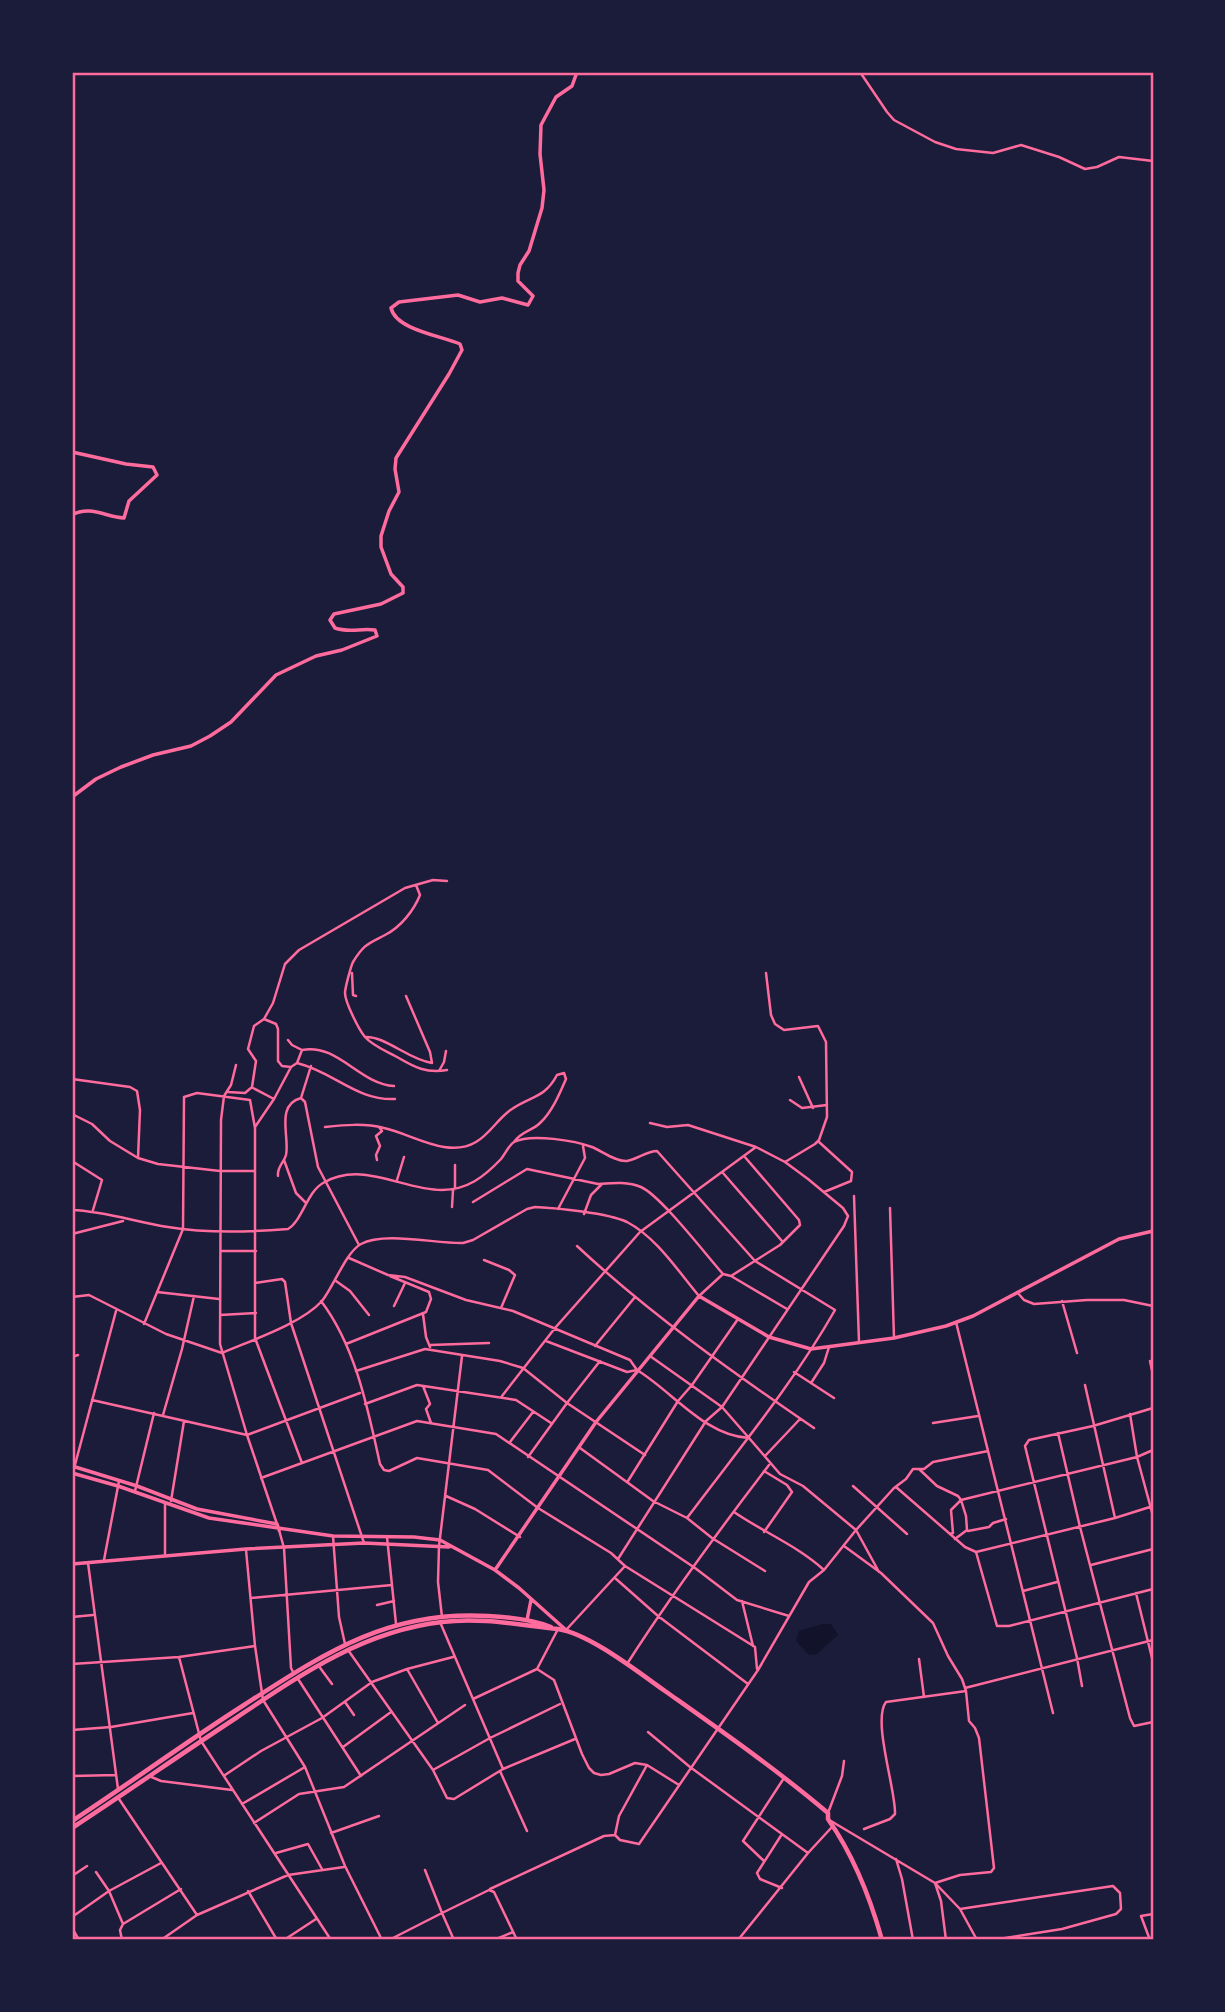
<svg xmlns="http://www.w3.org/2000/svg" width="1225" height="2012" viewBox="0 0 1225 2012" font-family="'Noto Sans',sans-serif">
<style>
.water{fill:#12122b}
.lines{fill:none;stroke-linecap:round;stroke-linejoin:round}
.minor{stroke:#ff6b9d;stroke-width:2.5}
.tertiary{stroke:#ff6b9d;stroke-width:3.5}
.trunk{stroke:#ff6b9d;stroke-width:4.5}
.neatline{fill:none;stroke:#ff6b9d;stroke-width:2.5}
</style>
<rect width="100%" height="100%" fill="#1b1b3a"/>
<path class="water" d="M823,1624H831L838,1635L817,1654L809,1655L796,1641L799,1631Z"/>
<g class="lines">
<path class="minor" d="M860,72L887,112L894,120L935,142L956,149L993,153L1021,145L1059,157L1085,169L1097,167L1119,157L1153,161
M416,885L420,895C414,910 401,927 385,935C368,944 364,944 353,962C351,966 345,988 345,993C345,1002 359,1030 365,1037C373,1046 386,1051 397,1057C414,1067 427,1074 447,1070
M352,973L353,995L356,996
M766,973L771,1015L775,1024L784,1030L818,1026L826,1042L827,1117L819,1140L815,1144L785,1162
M264,1019L276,1024L278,1029V1061L282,1066L291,1067L297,1063C334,1072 357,1101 395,1099
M365,1037C386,1036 407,1059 432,1063L430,1052L406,996
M288,1040L292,1045L302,1050
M297,1063L302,1050C338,1043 359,1084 394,1086
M236,1065L231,1085L224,1096L221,1120L220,1344L247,1435L277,1524
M439,1071L444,1062L446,1051
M799,1077L813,1108
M72,1079L130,1087L137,1091L140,1110L138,1158
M253,1088L274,1099
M228,1092L245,1093L252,1087L256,1061L248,1049L254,1026L264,1019L273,1003L285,964L299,950L405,888L433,880L447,881
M301,1098L311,1066
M790,1100L802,1108L827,1105
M72,1114L92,1124L110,1141L138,1158L158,1164L220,1171H255
M255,1127L274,1099L291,1067
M325,1127C344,1125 364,1123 384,1128C412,1134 448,1159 476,1142C490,1134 498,1118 512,1109C531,1096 545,1098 557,1075L564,1073L566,1079C560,1093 552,1112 540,1123C532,1131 521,1131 514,1142
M819,1142L852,1172L851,1181L824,1192
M284,1160L296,1193L306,1203
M377,1160L376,1155L380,1146L376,1136L382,1131L379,1127
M72,1161L102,1180L93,1210
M455,1165V1189
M1153,1169V1175
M723,1173L782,1241
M278,1176C277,1166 284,1163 286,1155C290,1137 275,1105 301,1098L305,1102L318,1167L359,1245
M397,1180L404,1157
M854,1196L859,1342
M72,1202L73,1210
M473,1202L527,1169L598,1184C611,1183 628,1181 641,1187C661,1196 706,1255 723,1274
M452,1207L453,1190
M890,1208L894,1338
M558,1209L585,1158L583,1146
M72,1210C104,1211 136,1222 168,1227C204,1233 251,1232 288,1229C302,1221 307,1192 323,1183C362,1160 402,1190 442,1190C467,1190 484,1177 501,1159C505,1154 509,1145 514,1142C531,1133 576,1141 592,1147C602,1151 616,1162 627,1161C638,1159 647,1151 657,1151L755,1261L835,1310C793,1384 738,1450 687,1518
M584,1214L591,1195L602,1184
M72,1234L123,1221
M577,1246C650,1314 732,1372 814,1428
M221,1251H256
M349,1258L388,1275L405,1277L466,1300L513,1311L630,1360L637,1370C673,1392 705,1436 749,1438L780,1474L803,1486L856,1530L879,1572
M484,1260L509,1270L515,1275L501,1308
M731,1276L787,1309
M336,1281L350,1291L369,1315
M255,1283L282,1279L285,1282L291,1323L364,1543
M157,1292L219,1299
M1017,1292L1024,1300L1034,1304L1087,1300H1124L1153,1306
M72,1297L89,1295L166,1334L222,1353
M321,1301C356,1347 368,1410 380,1464L384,1470L389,1471L417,1458L488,1470L538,1508L611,1553L625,1566L755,1647L757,1669
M1062,1301L1077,1353
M394,1306L405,1283
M423,1314L426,1337L430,1347
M220,1315L256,1313
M956,1322L1053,1713
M144,1324L183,1229L184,1097L197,1093L250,1100L255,1128V1338L302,1463
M546,1341L627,1372L637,1370
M346,1344L426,1312L431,1299L429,1292L390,1276
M430,1345L489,1343
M595,1346L635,1297
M222,1353C252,1340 301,1324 322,1301C334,1286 346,1252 361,1244C384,1231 437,1244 463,1243L473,1240L527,1209L535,1207C557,1208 608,1213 627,1222C656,1237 678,1271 699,1296L723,1274L731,1276L780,1245L800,1225L799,1220L744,1156
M650,1356L722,1407L749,1438
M72,1357L78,1355
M1150,1361L1153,1375
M356,1371L425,1349L500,1361L523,1368L567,1403L645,1455
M794,1372L834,1398
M811,1383L824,1363L829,1347
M1085,1385L1115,1518
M423,1386L430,1404L426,1409L431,1423
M502,1396L555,1328L640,1232L756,1147
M92,1400L247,1435L360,1393
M365,1404L417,1385L516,1400L551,1423
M1130,1414L1137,1457L1153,1516
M163,1415L182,1349L194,1296
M933,1423L978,1416
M1058,1433L1080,1527L1130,1718L1134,1726L1153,1722
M510,1442L533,1412
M580,1448L653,1501L687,1518L712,1538L765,1571
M765,1456L800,1419
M528,1457L567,1403L600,1361
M919,1469L937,1486L958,1496L961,1500L951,1510L953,1533L950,1534
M764,1471L787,1485L792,1492L764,1532
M72,1476L116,1311
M261,1478L417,1421L496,1434L695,1568L737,1600L789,1616
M628,1481L678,1401L692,1385L738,1319
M853,1486L907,1534
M896,1487L965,1547L976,1552L1115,1518L1153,1506
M135,1491L154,1413
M446,1496L475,1509L520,1537
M171,1501L184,1421
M165,1504V1556
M734,1512C763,1532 798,1546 824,1570
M279,1530L284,1548L291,1668L294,1674
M968,1531L989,1527L993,1523L1006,1519
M333,1536L339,1617L345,1644
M387,1537L396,1624
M955,1539L967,1530L966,1516L961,1500L1137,1457L1153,1450
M844,1546L881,1573L933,1623L948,1656L962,1679L966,1691L969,1721L975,1728L979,1738L994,1868L991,1872L960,1875L935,1883L941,1901L946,1940
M246,1550L255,1646L263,1700L305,1767L345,1866L382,1940
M976,1552L997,1626H1009L1153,1589
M618,1559L706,1421L722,1407L844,1226L848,1216L843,1208L808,1179L785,1162L756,1147L688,1125L667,1127L650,1123
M104,1560L119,1481
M88,1563L118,1789
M1091,1565L1153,1549
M615,1578L658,1616L748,1684
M1023,1591L1057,1582
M1136,1593L1153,1662
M251,1598L392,1585
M742,1601L753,1646
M377,1605L394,1601
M72,1617L93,1615
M442,1617L438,1582L439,1546L462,1356
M440,1622L503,1769L575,1739
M566,1630L625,1566
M348,1650L433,1770L447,1798L454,1799L503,1769
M179,1657L201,1741L331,1940
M919,1659L924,1697
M72,1664L179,1657L255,1646
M627,1664C671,1595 720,1529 769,1465
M318,1665L332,1684
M407,1669L438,1723
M537,1669L558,1629
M298,1679L361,1776
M1082,1686L1077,1658L1025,1446L1029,1440L1093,1426L1153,1408
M965,1688L1153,1640
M473,1699L537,1669L554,1680L582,1754L589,1768L594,1773L601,1775L609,1774L635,1763L647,1765L679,1785
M345,1702L354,1715
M72,1730L111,1727L193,1713
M648,1732L690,1767L808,1853
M343,1747L391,1712
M647,1765L619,1816L615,1835L620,1840L639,1844L758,1670L809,1582L824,1570L856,1530L894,1488L906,1479L913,1469H924L933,1462L988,1451
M433,1770L490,1738L560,1704
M500,1771L527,1831
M225,1775L261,1751L322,1718L372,1682L407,1669L453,1657
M72,1776L116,1775
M149,1776L161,1781L232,1790
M119,1799L197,1915
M242,1804L305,1767
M828,1813L842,1776L844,1761
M831,1821L935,1883L960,1909L977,1940
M254,1823L299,1794L344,1787L465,1705
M864,1829L890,1819L895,1814C896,1790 872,1720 886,1702L966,1691
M331,1833L379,1816
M276,1853L308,1844L322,1869
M896,1859L902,1879L913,1940
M764,1861L743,1841L784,1778
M425,1870L442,1913L489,1890L494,1892L517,1940
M96,1872L109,1891L123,1924
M72,1876L87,1866
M782,1888L760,1879L757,1873L782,1834
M490,1889L604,1836L615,1835
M248,1891L277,1940
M960,1909L1113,1886L1120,1893L1121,1909L1116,1914L1062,1929L992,1940
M72,1917L109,1891L161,1863
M72,1928L79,1940
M122,1940L120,1930L123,1924L181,1889
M161,1940L197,1915L288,1875L344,1867
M284,1940L316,1919
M389,1940L442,1913L454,1940
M494,1940L513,1932
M738,1940L808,1853L832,1827
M1150,1940L1141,1916L1153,1914"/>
<path class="tertiary" d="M72,452L126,464L153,467L157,475L129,501L124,518C106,517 90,505 72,515
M72,797L96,779L121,767L153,755L191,746L210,736L231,722L276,675L316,656L342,650L377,636L375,630C361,628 349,633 335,628L330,620L334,614L381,604L403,593V587L391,574L381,547V536L389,511L399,492L395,469L396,458L449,374L462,350L460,344C442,336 396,330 391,308L399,302L458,295L480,302L502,298L528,305L533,296L518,281V273L520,265L529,251L542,208L544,190L540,154L541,125L556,97L572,86L577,72
M72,1466L137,1486L197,1509L277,1524L279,1530
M72,1473L118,1486L209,1518L333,1536L414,1537L440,1540L495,1570L519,1588L566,1630
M72,1564L246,1549L364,1543L449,1547
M495,1570L596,1422L699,1296L769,1337L811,1349L894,1338L946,1326L973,1316L1119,1239L1153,1231
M527,1620L531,1600"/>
<path class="trunk" d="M72,1821C130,1783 186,1742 244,1705C325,1653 388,1610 488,1616C509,1617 531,1619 551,1627
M72,1828C127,1792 181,1754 236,1718C300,1675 363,1631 442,1622C481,1617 519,1625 558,1629C590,1634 638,1672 665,1691C720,1730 776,1769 828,1813V1819C854,1856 870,1897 882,1940"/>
</g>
<rect width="1225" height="2012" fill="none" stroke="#1b1b3a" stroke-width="147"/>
<rect x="74" y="74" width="1078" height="1864" class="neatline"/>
</svg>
